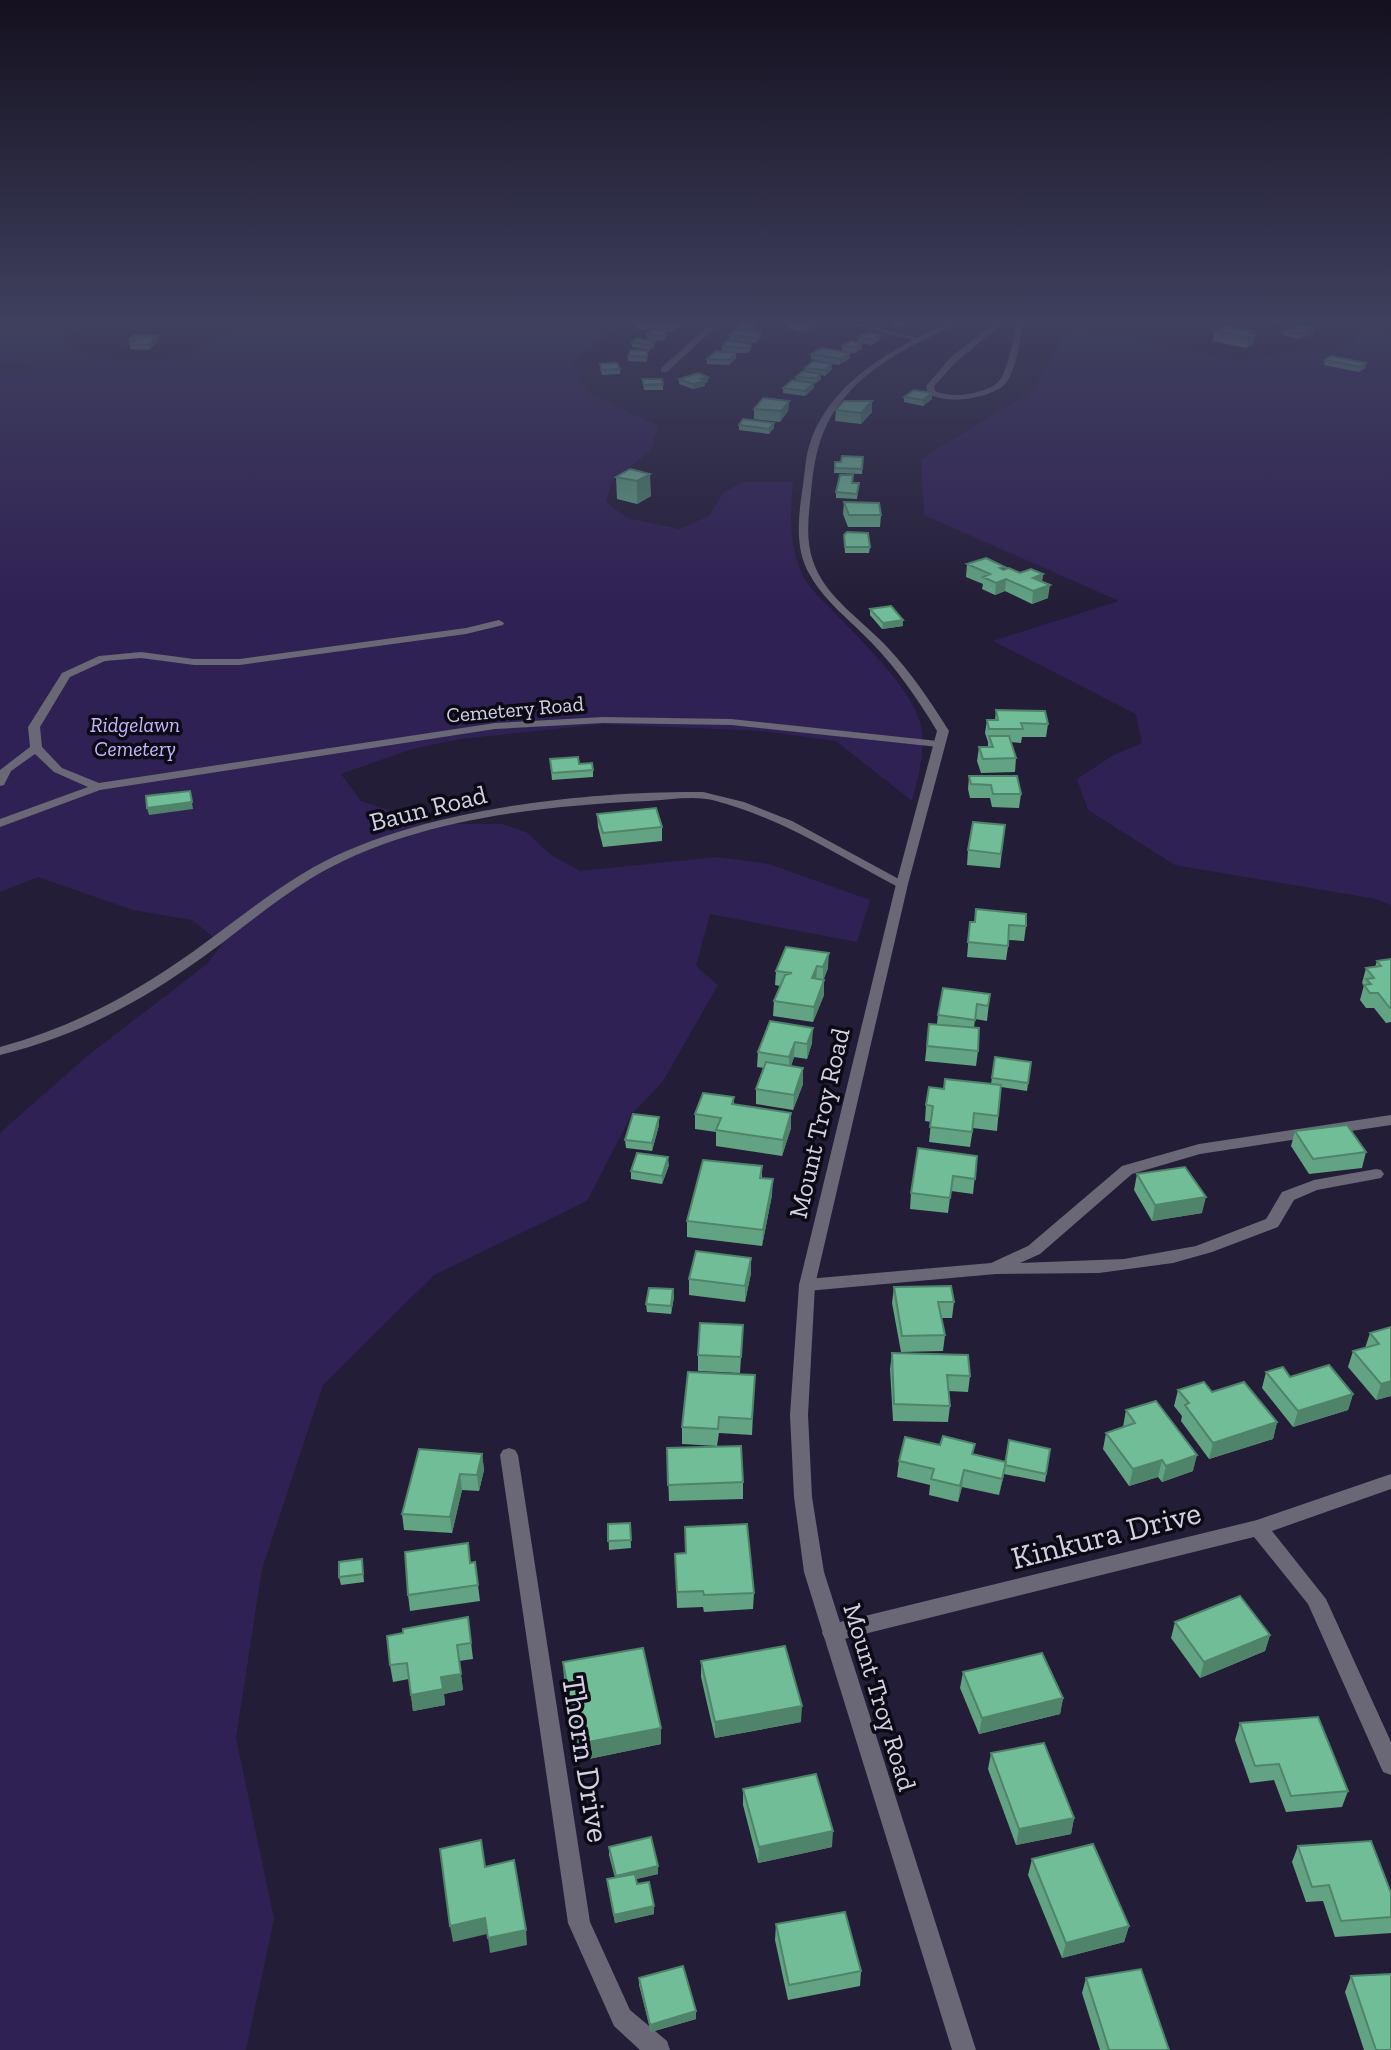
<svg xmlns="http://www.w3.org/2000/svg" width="1391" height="2050" viewBox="0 0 1391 2050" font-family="'Zilla Slab',serif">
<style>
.green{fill:#302154}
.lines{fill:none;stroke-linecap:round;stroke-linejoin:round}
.service{fill:#6a6776;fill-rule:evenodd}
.minor{fill:#6a6776;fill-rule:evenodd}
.tertiary{fill:#6a6776;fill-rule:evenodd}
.wall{fill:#61a382}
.shaded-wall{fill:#4f846a}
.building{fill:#71bd97;stroke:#4f846a;stroke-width:2}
.labels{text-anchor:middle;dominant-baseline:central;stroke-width:7;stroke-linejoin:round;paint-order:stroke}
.far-street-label{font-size:21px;fill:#d4d1e3;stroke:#0c0a15}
.far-park-label{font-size:21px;font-style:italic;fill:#c6b7fe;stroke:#0c0a15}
.street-label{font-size:26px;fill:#d4d1e3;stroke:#0c0a15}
.near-street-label{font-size:32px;fill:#d4d1e3;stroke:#0c0a15}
</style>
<rect width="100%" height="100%" fill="#241d38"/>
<path class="green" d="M0,318H117L74,330L63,340L78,352L117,361L167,360L189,355L244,318H624L572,364L589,393L658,426L651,450L612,481L606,502L627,518L679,529L709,516L724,492L743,482H793C790,515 789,546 803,576C810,590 825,602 835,613C860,640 920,695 922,733C924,757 918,778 912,801L836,741L763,731L602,724L460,739L412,749L341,774L361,801L429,824H502L526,832L551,855L580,871L717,857L769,864L870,900L857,942L710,914L696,966L718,985L663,1081L632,1114L587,1201L434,1275L323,1385L262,1569L236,1738L274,1919L246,2050H0V1133L86,1057L207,964L222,944L192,920L133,910L38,877L0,892V370L23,372L33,366L0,361Z
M1346,318H1391V905L1376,899L1175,865L1088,810L1077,779L1112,756L1142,743L1136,714L993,641L1119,601L924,515L921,459L1029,393L1072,325L1236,361L1356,343Z"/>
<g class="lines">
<path class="service" d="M1001,318H1009L957,361L934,386L935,391C947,396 960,396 973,393C981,391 993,388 998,382C1009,372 1014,333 1017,318H1024C1021,334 1016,375 1003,386C995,393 981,396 972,398C956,401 942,400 928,394L926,386L951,357Z
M1232,318L1289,322L1297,318L1304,319L1290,326Z
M499,620L504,623L503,625L466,634L240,665H194L141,658L105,661L70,677L40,727L42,747L62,768L99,783L495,723L603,717L731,719L938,741L944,744L938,747L731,725L603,723L495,729L100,790L0,827V819L88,787L54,772L35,754L11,771L4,785L0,786V770L30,747L28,727L62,673L99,656L141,652L194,659H240L466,628Z
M1391,1115V1125L1200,1154L1132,1174L1040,1254L1020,1263L1124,1259L1196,1246L1266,1219L1282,1192L1314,1180L1376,1169L1381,1170L1384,1174L1381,1178L1376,1179L1317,1190L1294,1200L1278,1227L1212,1252L1173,1263L1099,1273L996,1274L807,1291L801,1289L799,1285L801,1281L807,1279L991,1263L1028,1246L1122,1166L1199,1144Z
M509,1448L515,1450L518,1455L590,1922L630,2010L667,2041L670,2050H640L614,2026L568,1923L500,1455L503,1450Z"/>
<path class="minor" d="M717,318H725L667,372H661V368Z
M828,318H839L921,339L917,341Z
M703,792L744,802L792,821L908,884L902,888L898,887C839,856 781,818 716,801C695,795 669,800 648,801C537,806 406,820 310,879C273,902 239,931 203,957C139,1003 77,1036 0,1055V1047C73,1027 132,995 194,951C230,925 264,897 302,874C406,810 582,791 703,792Z
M1391,1474V1489L1272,1531L1326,1599L1391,1742V1775L1383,1772L1308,1604L1254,1537L832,1642L825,1639L822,1633L825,1627L832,1624L1257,1520Z"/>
<path class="tertiary" d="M959,318H968C956,326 942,331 930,337C904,349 879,364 858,383C827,413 817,440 812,482C810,508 804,535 813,561C825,598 864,621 889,649C912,674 931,702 949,731L908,884L815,1285L808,1415L812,1497L824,1572L976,2050H952L804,1572L794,1497L790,1415L799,1285L896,884L937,731C918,699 897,669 871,642C850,620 825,602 810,575C795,550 798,520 802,492C805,475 805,456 811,440C835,376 901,344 959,318Z"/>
</g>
<path class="wall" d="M668,318H688L682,323L679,322V327L672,332H667V336L662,341L647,339V334L652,330L636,329V324L678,322L668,321Z
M892,318L913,322L900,327L893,325L894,323H891Z
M759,321L758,326L753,332H761V337L756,343L729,340V335L736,330L737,327Z
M788,323L817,326L800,332L788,328Z
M1314,329L1313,334L1297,339L1284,335L1285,331Z
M1215,331H1253V344L1246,348L1213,341Z
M881,335L880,340L871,345L858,342V337Z
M129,339L158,341L149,350L130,349Z
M655,341V346L649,350L632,347L631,342Z
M862,343V348L856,353L842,351V346Z
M751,344V349L748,353L725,352L736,353V358L729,365L707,364V359L722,352V347Z
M648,351V356L646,362L628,361V356Z
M811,354L850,358L839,365L811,359Z
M1325,360L1366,363L1365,368L1359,372L1324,365Z
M600,364L620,369V374L602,375L600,369Z
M832,364V369L825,376L821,375V379L816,383H813L814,388L805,396L783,393V388L796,381V377L805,372V368Z
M642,379L663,384V390H644Z
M679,379L708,382L705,383V386L693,389L679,384Z
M932,393V399L923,406L904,402V397Z
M789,401L788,411L780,422L754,419V409Z
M836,410L872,412L861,424L835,421Z
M739,425L774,428L769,434L739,430Z
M863,457L862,474L834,473L835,462H841Z
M630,469L651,496L637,504L617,499L616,477Z
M853,483H859L857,499L836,498V492Z
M844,502L881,515L880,527H848L843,514Z
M844,535L870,547L869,553H845Z
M967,564L1005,569L1020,573L1043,574L1042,582L1048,598L1032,604L1005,591L995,595L982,589L983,584L966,577Z
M870,609L903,626L882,629L870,615Z
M996,710L1048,724L1046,737H1022L1021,743L1011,742L1016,758L1015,772L981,773L977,761L979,747H988V742L985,733L987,720H995Z
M550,759L579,764L593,770V777L552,780Z
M969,776L1021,794L1019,808L992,807L990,798H970L968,789Z
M597,814L662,827V841L603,847L598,827Z
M1005,825L1000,868L967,865L968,850Z
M970,922L1026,926L1024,941L1009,940L1006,960L967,957Z
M786,947L828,968L823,980L824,995L813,1022L773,1016L774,1001L780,986L775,985L776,971Z
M1391,959V1022L1386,1023L1374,1008H1366L1360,1000L1364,985L1362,983L1366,968L1375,967L1377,961Z
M990,994L987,1021L975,1019L974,1028L978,1051L976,1066L925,1061L929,1024H937L938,1015Z
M770,1021L812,1043L807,1059L794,1057L791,1066L803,1068V1084L793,1110L756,1104V1089L764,1068L757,1067L758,1052Z
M995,1057L1031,1062L1027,1091L1001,1087L997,1131L973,1128L970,1147L929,1142L931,1122L925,1121L926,1105L944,1089L991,1084Z
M734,1097V1104L791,1113V1128L782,1156L716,1146V1132L695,1129V1114Z
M659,1125L652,1151L626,1148L625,1140Z
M1295,1131L1366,1152L1362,1168L1309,1174L1291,1146Z
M977,1156L973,1194L951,1191L948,1213L910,1209L911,1193Z
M669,1165L662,1184L631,1179V1171Z
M762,1166V1178L772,1195L762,1246L687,1237V1221Z
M1137,1174L1202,1213L1152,1221L1134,1190Z
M751,1273L745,1302L689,1295V1279Z
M894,1287L954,1302L952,1318H941L945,1335L943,1351L901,1352L892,1303Z
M673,1289L674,1297L671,1314L647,1312L646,1304Z
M743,1325L740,1373L698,1371V1355Z
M1391,1327V1396L1376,1400L1348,1367L1353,1351L1365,1348L1370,1333Z
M892,1353L970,1376L968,1392L948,1391L950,1406L948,1422L893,1421L890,1369Z
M1266,1372L1290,1377L1353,1394L1348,1410L1293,1427L1262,1388Z
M1178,1390L1212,1392L1277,1422L1273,1439L1209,1459L1181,1421L1182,1416L1174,1406Z
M754,1391L752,1435L719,1433L717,1446L682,1444V1427Z
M1126,1410L1193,1471L1162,1482L1158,1477L1129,1486L1103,1449L1106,1433L1123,1427Z
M940,1445L1005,1462L1050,1449L1045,1482L1004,1474L999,1495L962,1487L958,1502L929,1495L930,1485L897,1477L899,1461Z
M667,1448L743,1482V1499L669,1501Z
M482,1454L484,1470L479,1491L462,1490L452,1533L404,1530L402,1514Z
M630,1523L631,1548L609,1550L608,1524Z
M685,1527L754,1593L753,1609L704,1612L703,1607L677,1608L675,1554L686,1553Z
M362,1559L364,1582L341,1585L339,1577Z
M475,1562L480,1601L410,1611L408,1595L470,1563Z
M468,1617L473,1659L459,1661L463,1690L444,1694L445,1705L413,1711L409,1679L393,1682L390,1665L403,1633Z
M1175,1622L1270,1635L1265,1651L1200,1678L1171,1638Z
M701,1661L801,1722L715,1738L701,1677Z
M563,1662L661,1728V1744L579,1761L564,1679Z
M963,1672L1063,1698L1060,1714L979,1734L960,1688Z
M1240,1723L1348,1791L1342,1807L1286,1812L1274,1780L1250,1783L1235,1740Z
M991,1753L1074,1818L1071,1834L1016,1845L988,1769Z
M743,1789L832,1847L758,1863L743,1805Z
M1298,1846L1391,1893V1933L1335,1937L1323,1901L1306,1902L1292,1862Z
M609,1847L658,1874L636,1879L637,1884L654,1914L615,1923L608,1887L607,1879L615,1878L609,1855Z
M1032,1859L1129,1926L1124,1942L1062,1958L1028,1875Z
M776,1924L861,1971L860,1986L788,2000L775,1940Z
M1351,1976L1391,2050H1364L1345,1992Z
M639,1978L696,2019L651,2032L639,1985Z
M1086,1978L1169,2050H1100L1082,1993Z"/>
<path class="shaded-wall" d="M682,318H688L682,323Z
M914,318L913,322L900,327V322Z
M759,321L758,326L751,333V328Z
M817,321V326L800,332V327Z
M679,322V327L672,332V327Z
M1314,329L1313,334L1297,339L1298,334Z
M667,331V336L662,341V336Z
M1253,331L1252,336L1255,335L1253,344L1246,348L1249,333Z
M761,332V337L756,343V338Z
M881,335L880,340L871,345V340Z
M157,336L158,341L149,350L148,345Z
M655,341V346L649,350V345Z
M862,343V348L856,353V348Z
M736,353V358L729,365V360Z
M850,353V358L839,365L840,359Z
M1366,363L1365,368L1359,372L1361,367Z
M832,364V369L825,376V370Z
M821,374V379L816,383L817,378Z
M708,377V382L705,383V386L693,389V384L701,379Z
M814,383V388L805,396V391Z
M932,393V399L923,406V400Z
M789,401L788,411L780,422L781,411Z
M872,401V412L861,424V413Z
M774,423V428L769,434V429Z
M650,474L651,496L637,504V481Z
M1043,574L1041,587L1033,578Z
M1006,579L1005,591L995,595L996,583Z
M1050,585L1048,598L1032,604L1033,591Z
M903,620V626L882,629L883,623Z
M190,791L193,809L149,815L147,808Z
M829,953L828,968L823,982V967Z
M817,966L816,981L812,978Z
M824,980V995L813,1022L814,1007Z
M813,1028L812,1043L807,1059V1044Z
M795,1042L794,1057L789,1072V1057Z
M803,1068V1084L793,1110L794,1095Z
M791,1113V1128L782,1156L783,1140Z
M659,1117V1125L652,1151V1143Z
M668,1157L669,1165L662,1184V1176Z
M773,1179L772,1195L762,1246L763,1230Z
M1206,1197L1202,1213L1152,1221L1155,1205Z
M751,1258V1273L745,1302V1286Z
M673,1289L674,1297L671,1314V1306Z
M1391,1381V1396L1376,1400L1381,1384Z
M1353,1394L1348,1410L1293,1427L1298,1411Z
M1277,1422L1273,1439L1209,1459L1213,1443Z
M482,1454L484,1470L479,1491L477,1475Z
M1197,1455L1193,1471L1162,1482L1166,1466Z
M1162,1460L1158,1477L1129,1486L1133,1469Z
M1006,1462L1003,1478L999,1495L1002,1479Z
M964,1470L962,1487L958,1502L960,1486Z
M460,1474L462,1490L452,1533L450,1517Z
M1270,1635L1265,1651L1200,1678L1204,1662Z
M461,1674L463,1690L444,1694L445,1705L413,1711L411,1695L441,1677Z
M1063,1698L1060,1714L979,1734L982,1718Z
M802,1706L801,1722L715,1738V1722Z
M661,1728V1744L579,1761L578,1744Z
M1074,1818L1071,1834L1016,1845L1019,1829Z
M833,1831L832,1847L758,1863L759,1847Z
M658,1866V1874L616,1884V1876Z
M654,1906V1914L615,1923L614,1915Z
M485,1918L487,1934L453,1942L450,1926Z
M1129,1926L1124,1942L1062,1958L1066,1943Z
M526,1930L527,1945L490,1953L488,1938Z
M696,2011V2019L651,2032L650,2025Z"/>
<path class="building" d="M805,318L817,321L800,327L788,323Z
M892,318H913L900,322L894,320L897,319Z
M641,320L679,322L672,327L636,324Z
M744,320L759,321L751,328L737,327Z
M1301,325L1314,329L1298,334L1285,331Z
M1226,326L1253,331L1249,333L1255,335L1247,338L1215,331Z
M652,329L667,331L662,336L647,334Z
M736,330L761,332L756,338L729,335Z
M868,333L881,335L871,340L858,337Z
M134,335L157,336L148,345L129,344L135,340L129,339Z
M637,338L655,341L649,345L631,342Z
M727,340L751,344L749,348L722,347Z
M851,341L862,343L856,348L842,346Z
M822,348L850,353L840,359L811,354Z
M631,350L648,351L646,357L628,356Z
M716,351L736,353L729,360L707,359Z
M1331,356L1366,363L1361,367L1325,360Z
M813,361L832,364L825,370L805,368Z
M617,363L620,369L602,370L600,364Z
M803,371L821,374L817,378L796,377Z
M698,373L708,377L701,379L705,381L693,384L679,379Z
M642,379H662L663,384L644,385Z
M792,380L814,383L805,391L783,388Z
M914,390L932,393L923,400L904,397Z
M763,398L789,401L781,411L754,409Z
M844,401H872L861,413L836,410Z
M743,419L774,423L769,429L739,425Z
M842,456L863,457L862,469L835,468V462H841Z
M630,469L650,474L637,481L616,477Z
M840,475H853L852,483H859L857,494L836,492Z
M844,502L879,503L881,515H849Z
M847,532L868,533L870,547H845L844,535Z
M986,558L1005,567L1000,568L1003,570L1009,568L1020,573L1031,569L1043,574L1033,578L1050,585L1033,591L1006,579L996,583L983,577L990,574L967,564Z
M891,606L903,620L883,623L870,609Z
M996,710L1045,711L1048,724L1021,723L1023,729H989L987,720H998Z
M989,736H1009L1016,758L983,759L979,747H993Z
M578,757L579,764L592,763L593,770L552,773L550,759Z
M969,776H1017L1021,794H993L991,785L971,784Z
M190,791L192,802L147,808L146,796Z
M656,808L662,827L603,833L597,814Z
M973,822L1005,825L1001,854L968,850Z
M976,909L1026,914V926L1009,925L1008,946L968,942L970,922H975Z
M786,947L829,953L823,967L817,966L812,978L824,980L814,1007L774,1001L785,975L792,973L776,971Z
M1391,959V1008H1390L1378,993H1370L1364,985L1371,984L1366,979L1374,978L1366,968L1381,966L1377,961Z
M943,988L990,994L988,1006L977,1004L975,1020L938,1015Z
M770,1021L813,1028L807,1044L795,1042L789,1057L758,1052Z
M929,1024L979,1028L978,1051L927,1046Z
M995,1057L1031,1062L1028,1083L992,1078Z
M766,1062L803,1068L794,1095L756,1089Z
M945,1079L1001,1085L998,1116L974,1113L972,1132L930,1127L933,1106L926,1105L929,1087L944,1089Z
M703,1093L734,1097L732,1104L791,1113L783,1140L716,1130L721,1118L695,1114Z
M633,1114L659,1117L652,1143L625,1140Z
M1347,1125L1366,1152L1313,1159L1295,1131Z
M918,1148L977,1156L975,1179L953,1176L950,1198L911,1193Z
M637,1153L668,1157L662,1176L631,1171Z
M703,1160L762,1166L760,1178L773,1179L763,1230L687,1221Z
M1185,1167L1206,1197L1155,1205L1137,1174Z
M696,1251L751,1258L745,1286L689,1279Z
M951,1286L954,1302H938L945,1335L902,1336L894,1287Z
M649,1288L673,1289L671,1306L646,1304Z
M700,1323L743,1325L741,1357L698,1355Z
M1391,1327V1381L1381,1384L1353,1351L1379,1344L1370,1333Z
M892,1353L968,1355L970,1376L947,1375L950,1406L894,1404Z
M1329,1365L1353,1394L1298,1411L1266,1372L1283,1367L1290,1377Z
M688,1372L755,1375L752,1419L719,1417L718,1429L682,1427Z
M1204,1382L1212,1392L1244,1382L1277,1422L1213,1443L1185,1405L1189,1403L1178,1390Z
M1156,1401L1197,1455L1166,1466L1162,1460L1133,1469L1106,1433L1135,1423L1126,1410Z
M943,1436L975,1444L972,1454L1006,1462L1002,1479L964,1470L960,1486L931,1479L934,1469L899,1461L905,1437L940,1445Z
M1009,1440L1050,1449L1046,1474L1005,1465Z
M741,1446L743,1482L668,1485L667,1448Z
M419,1449L482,1454L477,1475L460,1474L450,1517L402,1514Z
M630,1523L631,1540L608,1541V1524Z
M747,1524L754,1593L704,1595L703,1591L677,1592L675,1554L686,1553L685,1527Z
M468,1543L470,1563L475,1562L478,1585L408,1595L405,1552Z
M362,1559L363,1574L339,1577V1562Z
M1240,1596L1270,1635L1204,1662L1175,1622Z
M468,1617L471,1643L457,1645L461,1674L441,1677L443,1689L411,1695L407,1663L390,1665L387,1636L403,1633V1629Z
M785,1646L802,1706L715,1722L701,1661Z
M643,1648L661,1728L578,1744L563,1662Z
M1042,1653L1063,1698L982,1718L963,1672Z
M1318,1717L1348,1791L1291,1796L1279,1764L1255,1766L1240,1723Z
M1044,1743L1074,1818L1019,1829L991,1753Z
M816,1774L833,1831L759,1847L743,1789Z
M651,1837L658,1866L616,1876L609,1847Z
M481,1840L485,1867L514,1860L526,1930L488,1938L485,1918L450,1926L440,1849Z
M1371,1841L1391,1893V1917L1341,1921L1329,1885L1312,1887L1298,1846Z
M1093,1844L1129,1926L1066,1943L1032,1859Z
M635,1874L637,1884L649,1882L654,1906L614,1915L607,1879Z
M845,1912L861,1971L789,1985L776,1924Z
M683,1966L696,2011L650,2025L639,1978Z
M1141,1969L1169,2050H1109L1086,1978Z
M1391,1974V2050H1376L1351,1976Z"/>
<linearGradient id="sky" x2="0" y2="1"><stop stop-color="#14101f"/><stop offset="0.53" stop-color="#3f405e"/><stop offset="1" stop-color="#3f405e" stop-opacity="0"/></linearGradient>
<rect width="1391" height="605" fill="url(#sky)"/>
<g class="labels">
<g class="far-street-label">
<text transform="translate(515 709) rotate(-5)">Cemetery Road</text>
</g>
<g class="far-park-label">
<text x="135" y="724">Ridgelawn<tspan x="135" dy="24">Cemetery</tspan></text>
</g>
<g class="street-label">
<text transform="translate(428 808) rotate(-14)">Baun Road</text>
<text transform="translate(819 1123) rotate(-77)">Mount Troy Road</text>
<text transform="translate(880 1697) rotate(73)">Mount Troy Road</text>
</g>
<g class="near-street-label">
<text transform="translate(1106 1535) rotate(-14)">Kinkura Drive</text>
<text transform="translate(586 1759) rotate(81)">Thorn Drive</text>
</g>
</g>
</svg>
